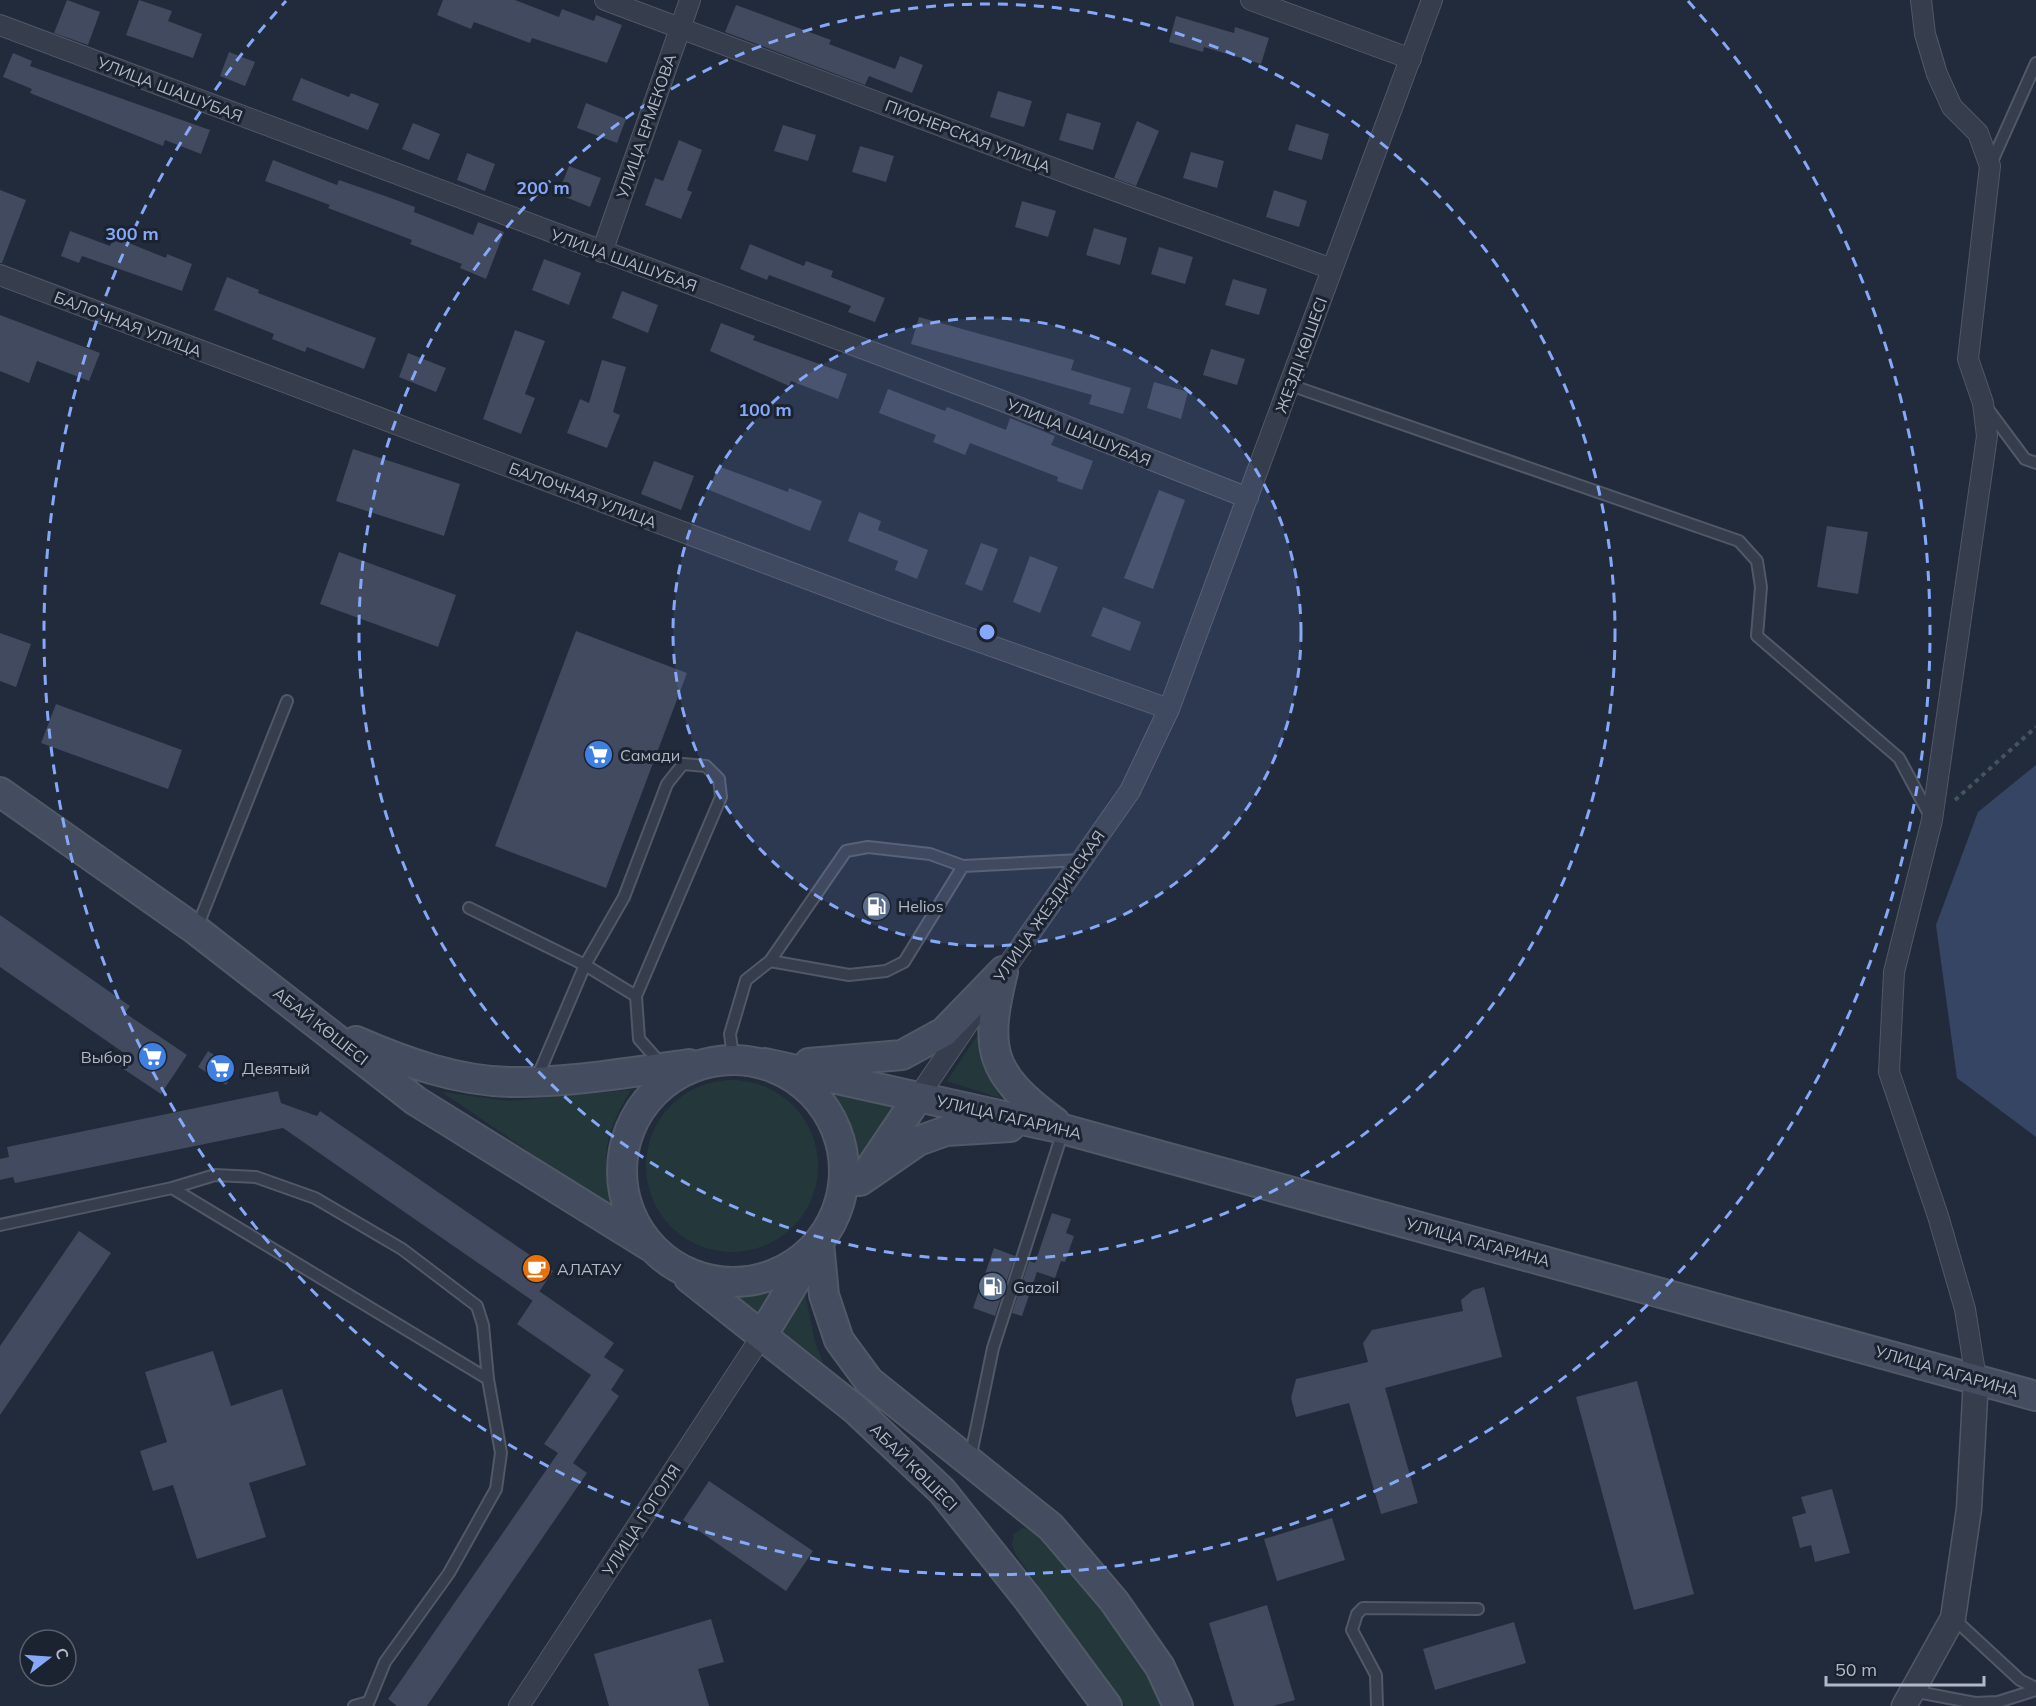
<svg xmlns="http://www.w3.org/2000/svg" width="2036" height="1706" viewBox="0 0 2036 1706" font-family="Mulish,sans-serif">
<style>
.green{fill:#24383c}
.water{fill:#354563}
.building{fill:#414a5e}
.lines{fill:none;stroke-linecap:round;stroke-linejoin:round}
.service-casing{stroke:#515866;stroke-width:14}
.minor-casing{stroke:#515866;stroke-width:22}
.tertiary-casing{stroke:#515866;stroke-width:27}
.secondary-casing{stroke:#515866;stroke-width:32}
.path{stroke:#42555a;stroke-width:4;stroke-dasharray:4.5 4.5;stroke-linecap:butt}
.service{stroke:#363d4c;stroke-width:10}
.minor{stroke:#363d4c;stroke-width:20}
.tertiary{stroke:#363d4c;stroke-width:24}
.secondary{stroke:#444c5f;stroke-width:28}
.ring{fill:none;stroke:#85a8f9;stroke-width:3;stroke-dasharray:10 8}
.labels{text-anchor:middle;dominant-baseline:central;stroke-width:6;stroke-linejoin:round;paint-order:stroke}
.street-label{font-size:16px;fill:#b1b8c7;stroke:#1b2230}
.poi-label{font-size:16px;fill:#b1b8c7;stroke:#1b2230;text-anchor:start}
.centre{fill:#85a8f9;stroke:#1b2230;stroke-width:3}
.ring-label{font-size:18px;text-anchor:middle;font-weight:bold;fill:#85a8f9;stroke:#1b2230;stroke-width:6;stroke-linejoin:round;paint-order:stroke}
</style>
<rect width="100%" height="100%" fill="#222b3b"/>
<path class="green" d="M977,1036L990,1080L1000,1098L947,1081Z
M646 1166a86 86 0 1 1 172 0a86 86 0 1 1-172 0Z
M826,1086L897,1105L858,1169L839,1107Z
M631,1090C603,1136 601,1157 613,1209L442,1092L508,1101Z
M781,1276L758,1316L721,1288L760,1283Z
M805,1293L815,1342L823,1363L780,1331Z
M1023,1528C1026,1529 1029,1529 1032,1530C1055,1541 1152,1678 1165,1706H1125L1016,1555L1012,1545L1014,1534Z"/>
<path class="water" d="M2036,765V1137L1957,1078L1936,925L1978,812Z"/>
<path class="building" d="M67,0L100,12L88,45L54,33Z
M139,0L172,11L168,21L202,34L193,58L126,35Z
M443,0H515L559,17L562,9L594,21L596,15L622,25L607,63L532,38L530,43L474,22L471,29L437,15Z
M736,5L831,40L829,44L895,69L900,56L923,65L912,93L869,76L865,85L725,32Z
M1176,16L1234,33L1235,27L1269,38L1261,64L1204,47L1203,52L1169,42Z
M229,52L255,62L245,86L220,76Z
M13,53L32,61L30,66L210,130L201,154L165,140L163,146L30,93L32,89L3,77Z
M301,78L349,97L351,93L379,104L368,130L292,100Z
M998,91L1032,101L1024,127L990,117Z
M586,103L626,119L617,143L577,128Z
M1067,113L1101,123L1093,150L1059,140Z
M1137,121L1159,131L1136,186L1114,178Z
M413,123L440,134L429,160L402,149Z
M1296,124L1329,134L1322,160L1288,150Z
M783,125L816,135L808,161L774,151Z
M679,140L702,150L687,190L692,192L681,219L645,205L655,178L663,181Z
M860,146L894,156L886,182L852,172Z
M1191,152L1224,161L1217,188L1183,178Z
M467,153L495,164L485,191L457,180Z
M273,160L337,185L339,180L388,197L415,207L414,212L473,235L478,222L504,232L486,279L460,268L462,264L410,244L412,240L328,208L330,205L265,181Z
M569,166L601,178L590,207L558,194Z
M0,190L26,200L2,263H0Z
M1274,190L1307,201L1299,227L1266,217Z
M1022,201L1056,211L1048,237L1015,227Z
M1094,228L1127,238L1120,265L1086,255Z
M70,231L110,246L114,237L166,258L167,254L192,264L182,291L82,256L79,263L61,256Z
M750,244L804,266L806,261L833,271L831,277L885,298L875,322L848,312L851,306L769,275L767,280L740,269Z
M1159,247L1193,257L1185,284L1151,274Z
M544,259L581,273L569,305L532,290Z
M227,277L259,290L258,293L376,338L364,369L307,347L305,352L272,339L274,334L214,310Z
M1233,279L1267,289L1259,315L1225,305Z
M622,291L658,305L648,333L612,318Z
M0,315L100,353L89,381L37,361L29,383L0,371Z
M919,317L1074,360L1071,370L1131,388L1123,414L1089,404L1092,395L911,344Z
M721,323L755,336L753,340L847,374L838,399L791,381L789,386L710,351Z
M515,330L545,341L525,394L535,398L521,434L483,419Z
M1211,349L1245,359L1237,385L1203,375Z
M408,353L446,368L436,392L399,377Z
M602,360L626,367L613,412L620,415L607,448L567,433L580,399L589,403Z
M1154,382L1188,392L1181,419L1147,408Z
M888,389L945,411L947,407L1006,430L1010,418L1055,436L1051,445L1093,461L1082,490L1057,481L1058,477L970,443L965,455L933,442L936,435L879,413Z
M353,449L460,484L444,536L336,501Z
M654,461L694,476L681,510L641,494Z
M718,466L788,492L789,488L822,501L810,531L709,490Z
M1159,490L1185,500L1153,589L1124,578Z
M859,512L881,521L878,530L928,550L917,579L895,570L898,561L848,541Z
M1827,526L1868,532L1858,594L1817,587Z
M981,543L998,549L982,591L965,584Z
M339,552L456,595L438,647L320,604Z
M1030,556L1058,567L1040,613L1013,602Z
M1103,607L1141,622L1130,651L1091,636Z
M576,631L687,673L606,888L495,846Z
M0,633L31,644L16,687L0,681Z
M56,704L182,750L168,789L41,743Z
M0,915L130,1006L125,1013L187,1055L161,1094L119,1066L127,1055L0,967Z
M208,1051L236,1070L226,1085L198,1067Z
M278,1091L281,1103L317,1116L320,1111L553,1271L533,1301L283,1128L15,1183L13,1177L0,1180V1159L9,1157L7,1147Z
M1052,1213L1071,1219L1066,1233L1074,1236L1065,1262L1061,1261L1055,1278L1037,1272L1022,1316L1012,1313L1029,1261L1035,1263Z
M79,1231L111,1253L0,1415V1346Z
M994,1248L1015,1256L995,1316L973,1308Z
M1484,1287L1502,1357L1385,1388L1418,1503L1381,1514L1349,1403L1296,1417L1291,1398L1296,1379L1368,1362L1363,1343L1372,1330L1463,1311L1461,1300L1473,1290Z
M539,1291L614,1343L604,1357L624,1370L611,1390L619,1396L573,1463L587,1473L427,1706H397L388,1699L558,1453L544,1444L591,1375L517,1324Z
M213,1351L231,1406L282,1389L306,1465L249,1483L266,1537L197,1559L173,1485L153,1491L140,1451L167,1442L145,1372Z
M1637,1381L1694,1594L1634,1610L1576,1397Z
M709,1481L813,1551L786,1591L683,1520Z
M1832,1489L1850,1553L1815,1562L1811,1545L1800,1548L1792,1517L1806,1513L1801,1497Z
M1332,1518L1345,1560L1277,1581L1264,1539Z
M1267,1605L1295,1700L1273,1706H1234L1209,1623Z
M711,1619L724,1662L698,1669L709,1706H609L594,1654Z
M1514,1622L1526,1663L1435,1690L1423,1649Z"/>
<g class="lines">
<defs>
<path id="service" d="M1990,166L2036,63
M1290,385L1739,541L1757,561L1761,587L1757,636L1899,758L1930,816
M1987,408L2025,459L2036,463
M469,908L585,965L636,996
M196,930L287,701
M770,961L849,975L886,971L904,962L963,866
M733,1058L730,1034L746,980L770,961L846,851L868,847L930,854L963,866L1081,860
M537,1078L585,965L624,897L667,784L683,764L706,766L719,779L721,797L636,996L639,1039L662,1065
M172,1188L488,1379
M0,1225L172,1188L215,1175L256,1177L315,1198L402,1249L477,1306L483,1325L488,1379L501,1453L496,1489L449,1573L385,1662L367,1706
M970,1459L993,1348L1063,1131
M1953,1618L2020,1680L2036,1688
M1912,1691L1975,1703L1998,1702L2036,1690
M354,1706L368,1702
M1377,1706L1376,1675L1352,1630L1357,1614L1363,1608L1478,1609"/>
<path id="minor" d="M605,0L1077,177L1332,269
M1251,0L1411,59
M1921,0L1925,34L1937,74L1952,107L1978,133L1990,166L1968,359L1983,403L1987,436L1932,820L1894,972L1889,1072L1938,1216L1965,1309L1976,1379
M0,25L1000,400L1248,498
M602,252L690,0
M0,275L890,610L1169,709
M996,982L1130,791L1169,709L1432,0
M918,1097L973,1016
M519,1706L763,1334"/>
<path id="tertiary" d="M1904,1706L1953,1618L1969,1509L1976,1379"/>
<path id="secondary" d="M0,792L196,930L416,1101L651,1247
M1003,972C984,1049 989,1074 1055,1122
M356,1041C404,1062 457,1081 510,1082C570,1083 630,1072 689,1064
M622 1171a111 111 0 1 1 222 0a111 111 0 1 1-222 0Z
M765,1063L1063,1129L2036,1396
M809,1063L902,1055L944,1032L1003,971
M871,1167L918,1097
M860,1181L918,1141L946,1131L1010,1127
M819,1243L824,1295L839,1340L869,1381L1051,1527L1114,1601L1160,1667L1178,1706
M689,1278L856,1410L942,1491L1028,1599L1107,1706
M763,1334L811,1255"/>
</defs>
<use href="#service" class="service-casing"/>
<use href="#minor" class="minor-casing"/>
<use href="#tertiary" class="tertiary-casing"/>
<use href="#secondary" class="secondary-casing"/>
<path class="path" d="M1955,800L2036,727"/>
<use href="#service" class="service"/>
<use href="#minor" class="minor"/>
<use href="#tertiary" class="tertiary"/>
<use href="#secondary" class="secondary"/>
</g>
<circle cx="987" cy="632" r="314" fill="#85a8f9" fill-opacity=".12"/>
<g class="ring">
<circle cx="987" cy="632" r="314"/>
<circle cx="987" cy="632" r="628"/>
<path d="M1688 1A943 943 0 1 1 286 1"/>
</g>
<defs>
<symbol id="supermarket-disc" viewBox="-11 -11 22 22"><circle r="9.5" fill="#3f7fe0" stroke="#1b2230"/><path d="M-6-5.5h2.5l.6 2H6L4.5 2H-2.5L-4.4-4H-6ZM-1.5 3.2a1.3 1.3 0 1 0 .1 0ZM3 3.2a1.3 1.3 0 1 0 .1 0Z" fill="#fff"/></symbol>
<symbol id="fuel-disc" viewBox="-11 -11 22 22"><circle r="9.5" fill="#5c6f8a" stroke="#1b2230"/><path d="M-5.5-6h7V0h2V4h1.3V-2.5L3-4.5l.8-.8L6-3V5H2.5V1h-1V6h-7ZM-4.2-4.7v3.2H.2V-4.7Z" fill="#fff"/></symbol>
<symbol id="cafe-disc" viewBox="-11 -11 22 22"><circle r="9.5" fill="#e8710a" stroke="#1b2230"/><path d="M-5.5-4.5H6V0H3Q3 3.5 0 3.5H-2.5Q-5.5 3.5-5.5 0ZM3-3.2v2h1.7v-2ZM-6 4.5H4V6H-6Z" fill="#fff"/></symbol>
</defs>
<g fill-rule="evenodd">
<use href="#supermarket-disc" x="582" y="738" width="33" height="33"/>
<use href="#fuel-disc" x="860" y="890" width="33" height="33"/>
<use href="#supermarket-disc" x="136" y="1040" width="33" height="33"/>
<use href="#supermarket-disc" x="204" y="1052" width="33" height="33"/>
<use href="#cafe-disc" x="520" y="1252" width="33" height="33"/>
<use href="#fuel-disc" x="976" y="1270" width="33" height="33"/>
</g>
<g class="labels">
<g class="street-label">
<text transform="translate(170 89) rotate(21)">УЛИЦА ШАШУБАЯ</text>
<text transform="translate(646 126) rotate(-71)">УЛИЦА ЕРМЕКОВА</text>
<text transform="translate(968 136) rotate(21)">ПИОНЕРСКАЯ УЛИЦА</text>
<text transform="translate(624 260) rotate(20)">УЛИЦА ШАШУБАЯ</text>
<text transform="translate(128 324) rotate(21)">БАЛОЧНАЯ УЛИЦА</text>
<text transform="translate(1301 355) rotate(-70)">ЖЕЗДІ КӨШЕСІ</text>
<text transform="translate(1079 432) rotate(22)">УЛИЦА ШАШУБАЯ</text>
<text transform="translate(583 495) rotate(21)">БАЛОЧНАЯ УЛИЦА</text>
<text transform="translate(1049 906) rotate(-55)">УЛИЦА ЖЕЗДИНСКАЯ</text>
<text transform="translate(321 1026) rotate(38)">АБАЙ КӨШЕСІ</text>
<text transform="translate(1009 1117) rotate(13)">УЛИЦА ГАГАРИНА</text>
<text transform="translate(1478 1242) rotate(15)">УЛИЦА ГАГАРИНА</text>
<text transform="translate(1947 1371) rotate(16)">УЛИЦА ГАГАРИНА</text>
<text transform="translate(914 1467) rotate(45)">АБАЙ КӨШЕСІ</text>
<text transform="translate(641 1520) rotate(-57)">УЛИЦА ГОГОЛЯ</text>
</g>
<g class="poi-label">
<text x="620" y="755">Самади</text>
<text x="898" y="906">Helios</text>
<text x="132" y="1057" text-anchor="end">Выбор</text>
<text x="242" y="1068">Девятый</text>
<text x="557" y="1269">АЛАТАУ</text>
<text x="1013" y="1287">Gazoil</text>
</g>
</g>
<circle cx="987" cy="632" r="9" class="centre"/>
<g class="ring-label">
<text x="543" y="194">200 m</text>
<text x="132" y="240">300 m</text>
<text x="765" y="416">100 m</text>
</g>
<g transform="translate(48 1658) rotate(73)"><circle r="28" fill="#1b2230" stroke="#575e6c" stroke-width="1.5"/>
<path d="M0-4.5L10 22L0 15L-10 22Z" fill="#85a8f9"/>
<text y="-9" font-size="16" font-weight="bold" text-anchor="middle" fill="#b1b8c7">С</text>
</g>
<path d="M1826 1676v9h158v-9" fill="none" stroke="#b1b8c7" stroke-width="3"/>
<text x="1835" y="1676" font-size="18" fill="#b1b8c7" stroke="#1b2230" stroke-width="4.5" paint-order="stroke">50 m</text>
</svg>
